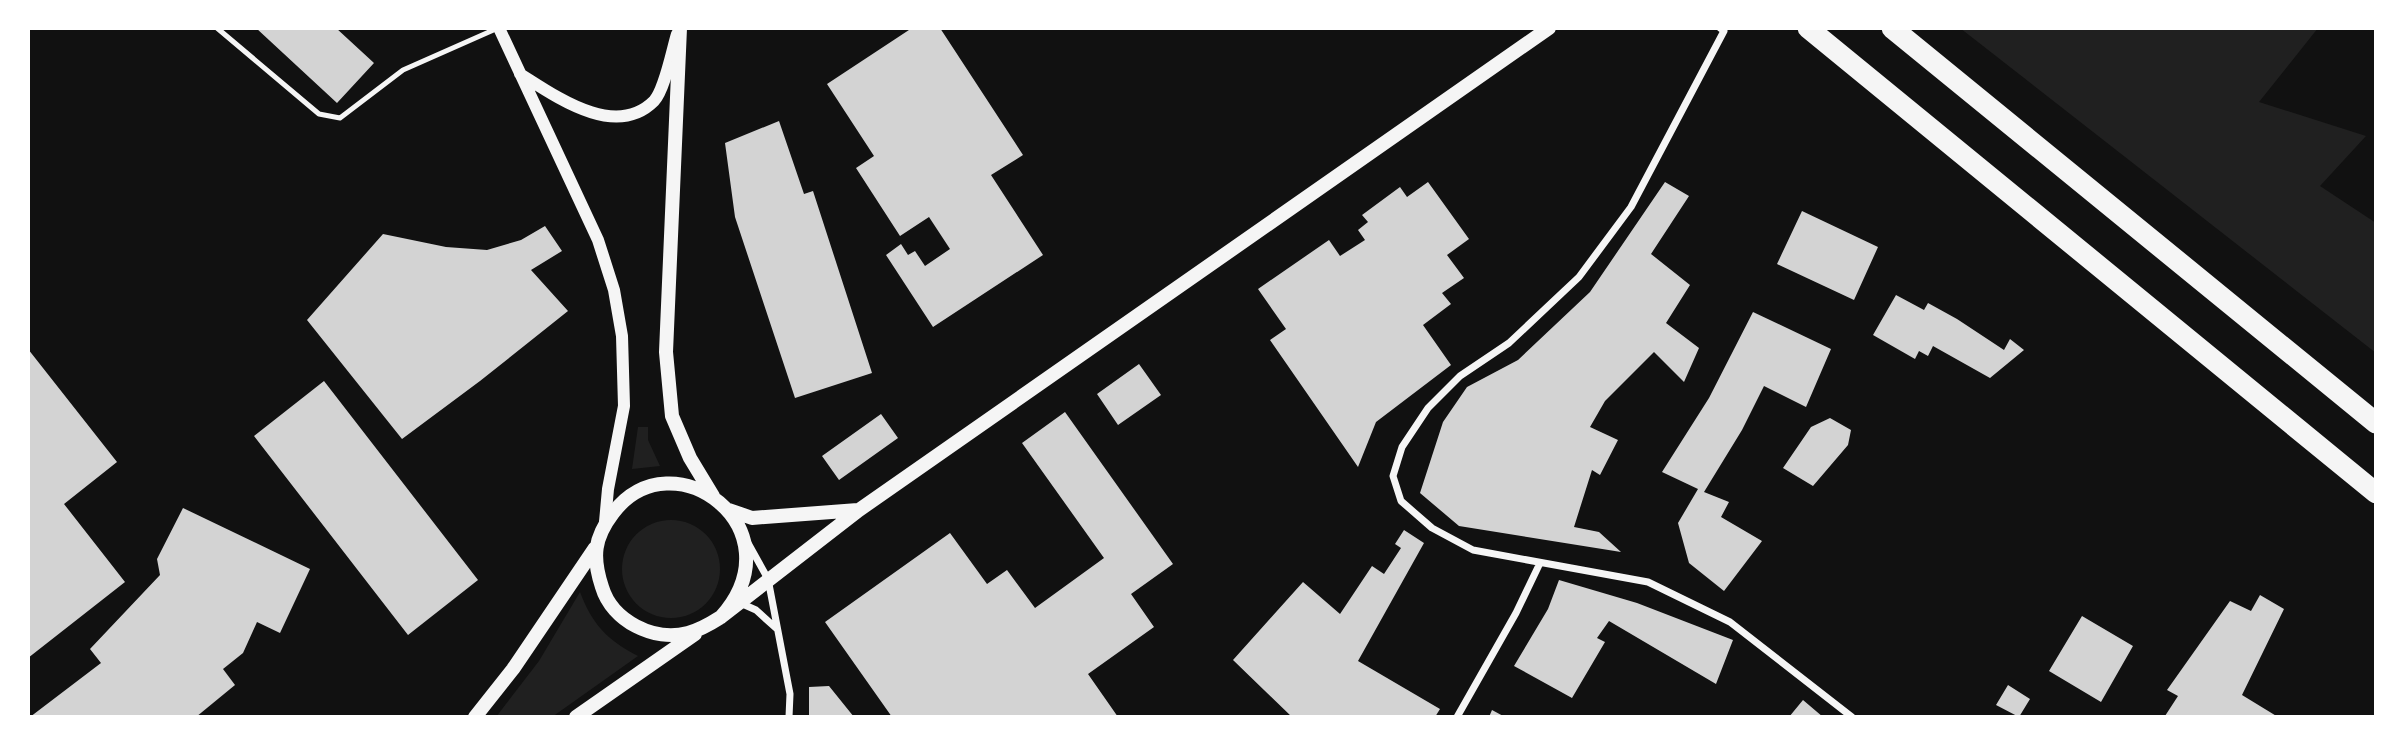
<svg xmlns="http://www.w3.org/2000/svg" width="2404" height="745" viewBox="0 0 2404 745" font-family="'Nunito Sans',sans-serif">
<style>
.green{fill:#202020}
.building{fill:#d3d3d3}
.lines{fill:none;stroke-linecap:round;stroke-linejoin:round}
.service{stroke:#f5f5f5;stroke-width:5}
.minor{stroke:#f5f5f5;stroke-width:7}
.tertiary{stroke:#f5f5f5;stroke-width:12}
.secondary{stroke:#f5f5f5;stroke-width:14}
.motorway{stroke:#f5f5f5;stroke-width:21}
</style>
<rect width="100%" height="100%" fill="#111"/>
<path class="green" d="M1960,28H2318L2259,102L2366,136L2320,186L2376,223V353Z
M638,427H648V440L660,466L632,469Z
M622 569a49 49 0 1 1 98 0a49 49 0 1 1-98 0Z
M580,592C592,624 607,640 638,656L552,717H496L539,661Z"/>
<path class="building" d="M256,28H336L374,63L337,103Z
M912,28H940L1023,155L991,175L1043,255L933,327L886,255L901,244L908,255L915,251L925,266L950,249L929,217L900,236L856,168L874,156L827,84Z
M779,121L804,194L813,191L872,373L795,398L735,217L725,143Z
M1428,182L1469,239L1447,255L1464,278L1442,293L1451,304L1423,325L1451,365L1376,422L1358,467L1270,340L1286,329L1258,289L1329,240L1340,256L1365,240L1358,230L1368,222L1362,215L1400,187L1407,197Z
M1665,182L1689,196L1651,254L1690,285L1666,323L1699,348L1684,382L1654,352L1605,401L1590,427L1618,440L1600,475L1592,470L1574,527L1599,532L1621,552L1459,526L1420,493L1443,422L1467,387L1518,360L1590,292Z
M1802,211L1878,247L1854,300L1777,264Z
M545,226L562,251L531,270L568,311L480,381L402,439L307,320L383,234L446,247L487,250L521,240Z
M1896,295L1924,310L1928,303L1957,319L2004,350L2010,339L2024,350L1990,378L1933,346L1928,356L1919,351L1915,359L1873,335Z
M1753,312L1831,349L1806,407L1764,386L1742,430L1704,492L1729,502L1721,517L1762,541L1724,591L1689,563L1678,523L1698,489L1662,472L1709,398Z
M28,349L117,462L64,504L125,582L28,658Z
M1139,364L1161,395L1118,425L1097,394Z
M324,381L478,580L408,635L254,436Z
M1065,412L1173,564L1131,594L1154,627L1088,674L1118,717H892L825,622L950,533L987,584L1007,570L1035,608L1104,558L1022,443Z
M881,414L898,438L839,480L822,456Z
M1830,418L1851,430L1848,445L1813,486L1783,468L1811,427Z
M183,508L310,569L280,633L257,622L243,653L223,669L235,685L196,717H30L101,663L90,649L160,575L157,559Z
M1404,530L1424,543L1358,661L1440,709L1435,717H1292L1233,660L1303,582L1340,614L1372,566L1384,574L1401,548L1395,544Z
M1559,580L1637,603L1733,640L1716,684L1609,621L1597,638L1605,642L1572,698L1514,666L1548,609Z
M2260,595L2284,609L2242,695L2278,717L2165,716L2178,696L2167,690L2230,601L2251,611Z
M2082,616L2133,646L2101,702L2049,671Z
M2008,685L2030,699L2019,717L1996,705Z
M829,686L854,717H809V687Z
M1803,700L1823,717H1789Z
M1492,710L1505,717H1489Z"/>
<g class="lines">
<path class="service" d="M217,28L319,114L340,118L403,70L498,28"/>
<path class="minor" d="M1720,28L1724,31L1631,207L1579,277L1509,343L1460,376L1428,408L1402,447L1393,476L1401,501L1432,528L1473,550L1648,582L1730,622L1852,717
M748,543L768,579L790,694L789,717
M738,602L756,610L777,629
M1457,717L1516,613L1540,563"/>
<path class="tertiary" d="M499,28L598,240L614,290L622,336L624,406L608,489L605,522
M520,74C555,96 615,140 654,101C665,89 672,50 677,34"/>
<path class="secondary" d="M680,28L666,352L672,416L690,458L713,496
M729,510L752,518L858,510
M721,617C800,529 673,434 613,513C594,538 592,557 602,587C612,621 654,642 688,633C700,630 710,624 721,617L859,510L1549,28
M475,717L513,669L595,548
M576,717L695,634"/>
<path class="motorway" d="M1808,28L2376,493
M1892,28L2376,423"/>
</g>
<rect width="2404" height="745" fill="none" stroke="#ffffff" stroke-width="60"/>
</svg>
